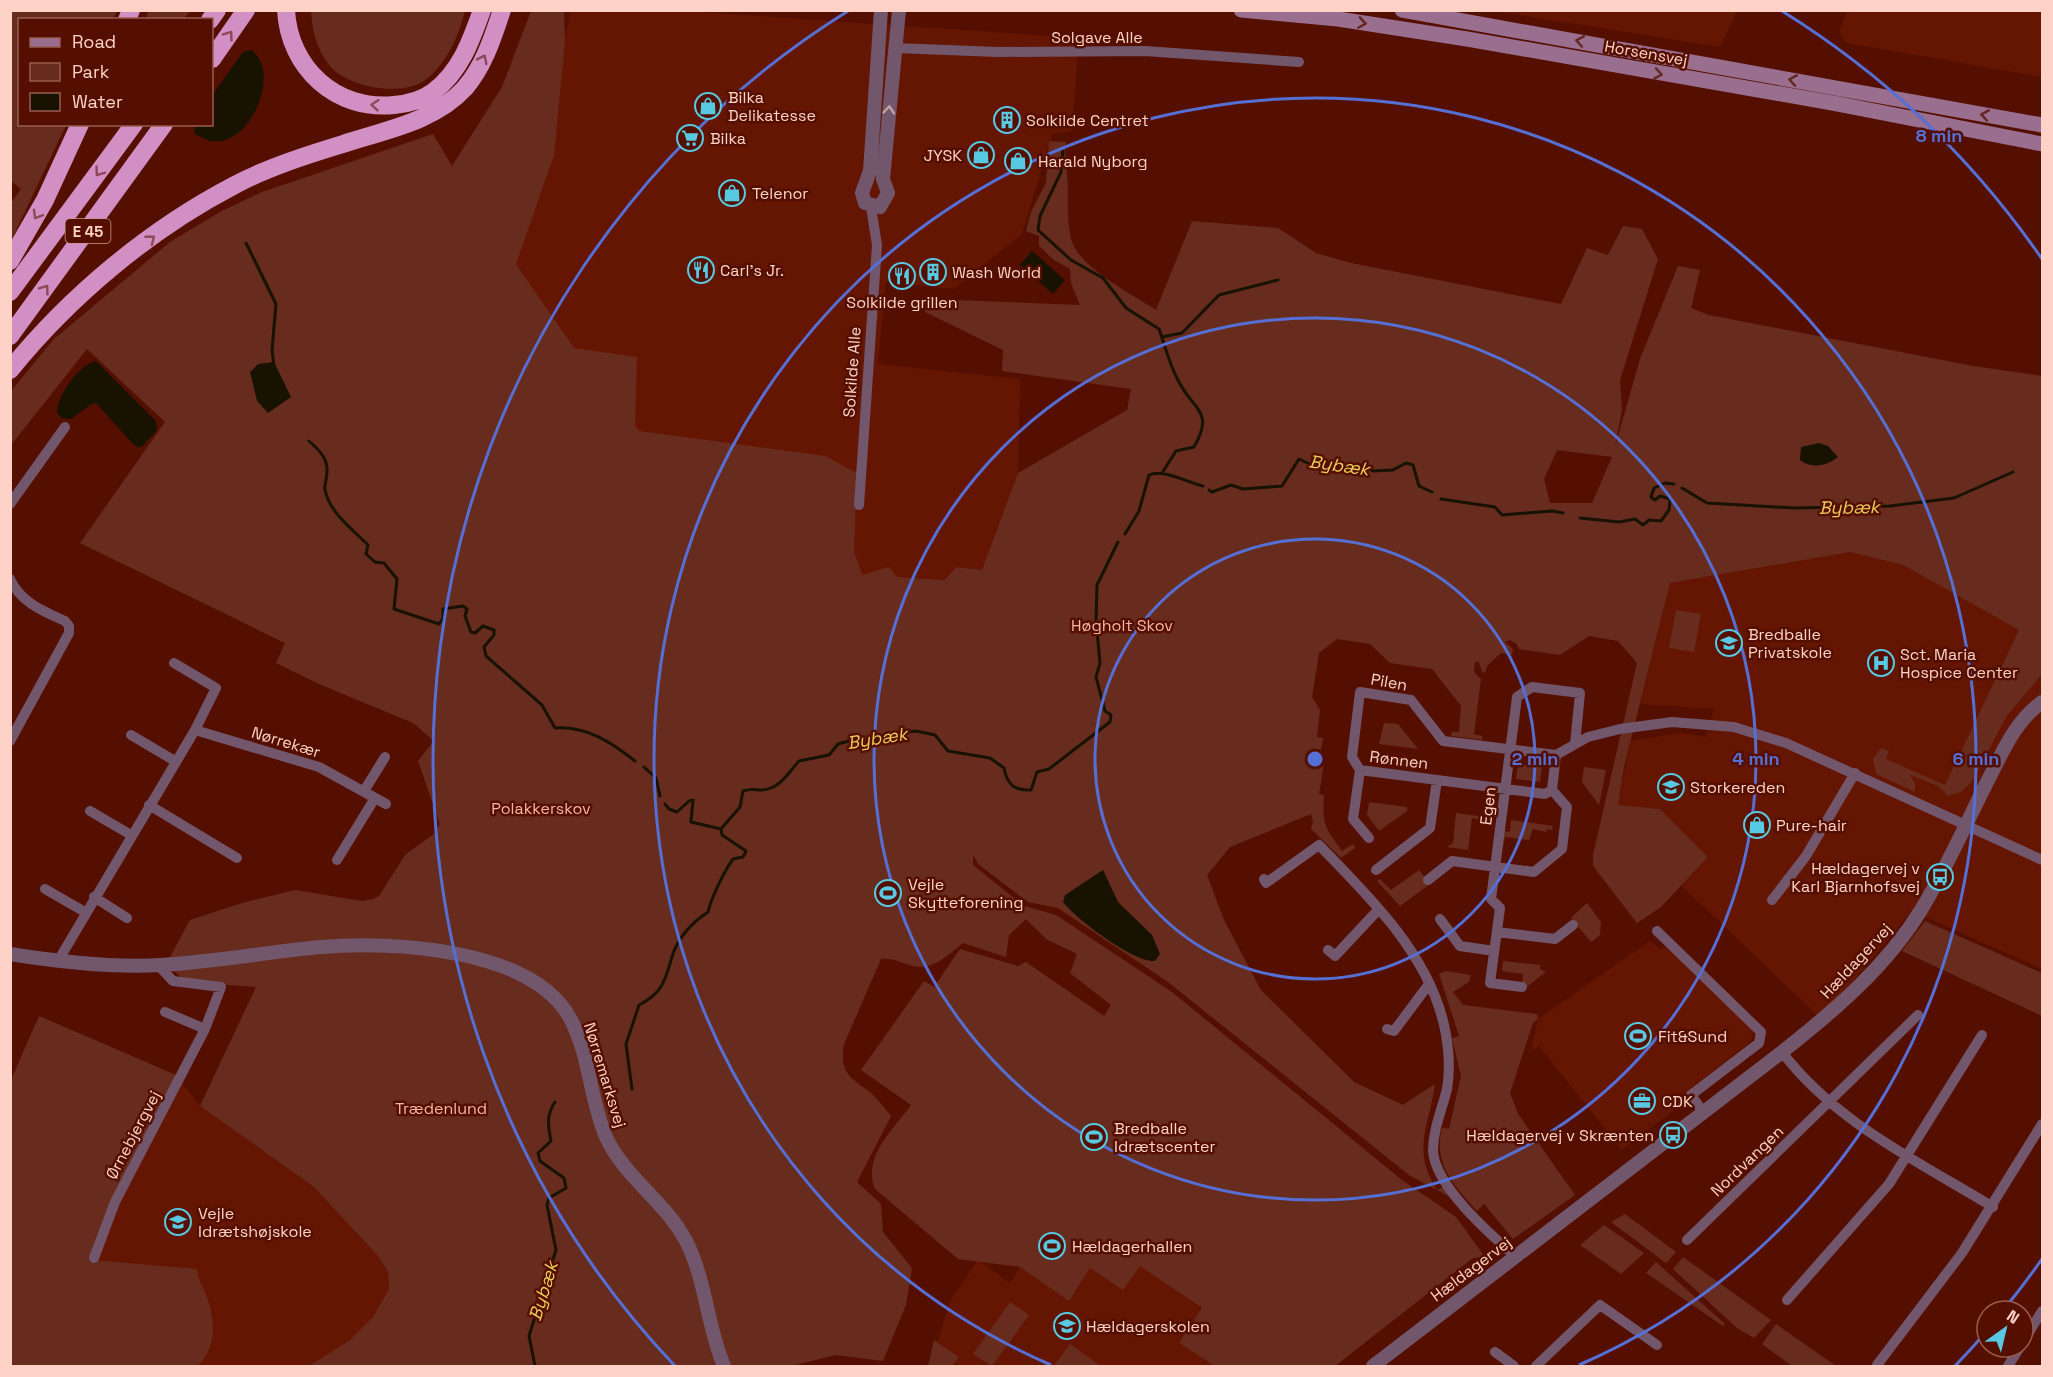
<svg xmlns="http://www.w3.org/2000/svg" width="2053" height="1377" viewBox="0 0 2053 1377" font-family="'Space Grotesk',sans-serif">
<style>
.built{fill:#641602}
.green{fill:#682c1e;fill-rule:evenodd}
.water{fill:#181200}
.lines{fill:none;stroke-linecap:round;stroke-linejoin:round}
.stream{stroke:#181200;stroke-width:3}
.minor{stroke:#72576c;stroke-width:10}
.tertiary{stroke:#72576c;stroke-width:14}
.secondary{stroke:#996e8f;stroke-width:15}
.motorway{stroke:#d18fc3;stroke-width:18}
.oneway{stroke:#662724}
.oneway2{stroke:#8d4958}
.oneway3{stroke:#c6a1a3}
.ring{fill:none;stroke:#556fd4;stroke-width:3}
.labels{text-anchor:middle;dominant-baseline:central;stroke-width:5;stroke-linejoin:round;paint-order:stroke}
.shield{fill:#550f00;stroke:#cb988b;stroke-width:1.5}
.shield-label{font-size:15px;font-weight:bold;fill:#fed2c7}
.street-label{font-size:16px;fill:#fed2c7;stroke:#550f00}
.poi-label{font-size:16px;fill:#fed2c7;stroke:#550f00;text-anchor:start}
.park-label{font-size:16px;fill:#f7b5a4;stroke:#550f00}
.water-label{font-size:18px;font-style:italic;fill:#eacc5b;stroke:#550f00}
.centre{fill:#556fd4;stroke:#550f00;stroke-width:3}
.ring-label{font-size:18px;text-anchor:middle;font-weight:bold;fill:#556fd4;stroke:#550f00;stroke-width:5;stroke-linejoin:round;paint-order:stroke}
</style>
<rect width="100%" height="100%" fill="#550f00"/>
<path class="built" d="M571,11H686L1079,38L1072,131L1052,134L1022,234L954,289L886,282L878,364L1020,379L1018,473L982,570L956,567L945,580L897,577L752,607L673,475L579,356L516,264Z
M1495,11H1737L1720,47Z
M1847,11H2042V77L1846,43L1839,32Z
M1850,552L1903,565L2019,630L2042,629V969L1912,911L1848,987L1819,1017L1682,886L1708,857L1660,809L1617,806L1631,741L1680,733L1706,737L1714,709L1640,704L1670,583Z
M1650,941L1661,950L1666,946L1754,1031L1751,1041L1691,1088L1683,1103L1622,1150L1539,1046L1531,1051L1538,1019Z
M39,1016L176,1075L200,1106L314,1187L378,1256L388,1273L389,1289L373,1317L350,1340L309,1366H11V1080Z
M978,1260L1010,1283L1020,1267L1069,1300L1090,1268L1140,1265L1202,1309L1179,1343L1215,1366H930L951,1299Z"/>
<path class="green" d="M11,10L117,11L113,19L20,20V124L66,125L11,241V203L21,189L11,181Z
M149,11V10L190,11L184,19H145Z
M311,11V10L465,11C458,36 449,60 428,78C406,98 348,88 330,66C316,47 313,34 311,11Z
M531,11H564L565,41L554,155L516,264L574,348L637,357L635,426L639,431L825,456L857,473L854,552L862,575L889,567L897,577L945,580L956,567L982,570L1018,473L1127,410L1131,389L1002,371L1003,350L925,312L929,299L1080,305L1071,283L1070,269L1054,260L1039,246V236L1026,231L1031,212L1046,183L1049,141L1066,142C1064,154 1066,162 1067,174C1069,196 1066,217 1071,239C1078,267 1133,295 1156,310L1192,221L1278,228L1316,253L1351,263L1561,304L1587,248L1608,255L1623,226L1642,229L1658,259L1620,380L1622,410L1615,447L1640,359L1678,266L1700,270L1691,308L1709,315L1973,366L2042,376V674L2006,717L1973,780L1961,792L1948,796L1938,786L1910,775L1915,783V792L1876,774L1873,759L1881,748L1889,751L1886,759L1945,785L2019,630L1903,565L1850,552L1670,583L1624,767L1618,805L1660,809L1708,857L1661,907L1637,923L1593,866V855L1637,663L1618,641L1589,636L1560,655L1519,649L1517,644L1510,640L1505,642L1513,649L1512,655L1501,653L1487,666L1485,673L1482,672L1479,662H1475L1474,672L1481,679L1474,734L1482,736V740L1451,736L1452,732H1459L1461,706L1432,669L1390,663L1370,644L1337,639L1319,653L1312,697L1320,710L1317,737L1323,738L1319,761L1324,763L1319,794L1324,795C1322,825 1325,827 1342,851L1353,844L1355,848L1341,858L1311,829L1313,821L1311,814L1230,847L1207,875L1224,920L1261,990L1354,1082L1403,1105L1435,1084C1429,1127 1411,1149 1437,1190L1443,1187L1450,1197L1409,1175L1168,982L1058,908L1028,902L978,864L973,854V865L1024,906L1056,915L1172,992L1402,1180L1456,1217L1485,1257L1473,1258L1335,1366H1215L1179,1343L1202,1308L1140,1266L1123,1290L1090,1268L1069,1301L1020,1267L958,1259L875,1189C862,1157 893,1130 911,1105L861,1070L924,981L934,987L960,949L1018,966L1026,962L1104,1016L1111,1005L1070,973L1077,954L1046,939L1026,919L1009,935L1006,957L963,943C949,954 933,971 913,966C899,963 896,958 881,959L844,1044C839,1075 851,1077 872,1094C879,1100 885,1109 891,1116L857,1182L881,1204L883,1232L912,1268L906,1305L883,1361L835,1355L791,1366H728L698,1256L618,1148L608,1125L575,1015L560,994L537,978L437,947L169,959L190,920L242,903L295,890L362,901L373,899L379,896L405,855L435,833L440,824L418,761L434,741L413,723L319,684L276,663L285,643L80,543L165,422L87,349L11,445V391L54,339L170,242L220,212L262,192L433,134L452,166L502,87ZM1557,450L1612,457L1592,503H1550L1544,479Z
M1676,610L1701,614L1694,652L1669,648Z
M1384,723L1398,724L1418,749L1379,744Z
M1518,764L1542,767L1540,782L1516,779Z
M1584,767L1606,770L1599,805L1582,782Z
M1369,802L1407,807V811L1379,831L1367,815Z
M1456,813L1485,817V821L1472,818L1468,850L1447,847L1453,843Z
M1511,820L1553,826L1552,830L1547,829L1546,832L1533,829L1529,840L1505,837L1503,850L1504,831L1510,832Z
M1419,870L1430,884L1400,906L1377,881L1380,879L1391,890Z
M1587,903L1601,922L1600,935L1591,942L1571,918Z
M1925,921L2042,973V1016L1902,951Z
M349,950L439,956L486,967L539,990L569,1025L591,1107L661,1210L691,1264L718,1366H309L350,1340L373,1317L389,1289L388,1272L378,1256L314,1187L200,1106L256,987L186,982L173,970Z
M1503,961L1540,965V969L1546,972L1525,988L1522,984L1523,974L1502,971Z
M1446,971L1471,975L1469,982L1453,992L1463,1005L1537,1014L1538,1019L1533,1023L1510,1093L1518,1114L1575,1195L1513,1239L1484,1204L1477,1211C1454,1185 1433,1165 1442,1128L1449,1129L1461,1076L1452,1038L1459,1036L1439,974Z
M39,1016L176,1075L92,1260L197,1269C197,1279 203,1286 206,1295C216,1321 217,1345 198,1366H11V1080Z
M1625,1214L1676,1252L1666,1263L1611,1222Z
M1604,1225L1644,1253L1621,1274L1580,1245Z
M1683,1257L1771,1320L1754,1338L1737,1328L1673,1269Z
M1656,1262L1725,1324L1723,1326L1646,1273Z
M1010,1302L1029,1315L992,1366L973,1354Z
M1776,1324L1836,1366H1792L1762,1344Z
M934,1340L959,1357L952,1366H928Z
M1070,1344L1101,1366H1054Z"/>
<path class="water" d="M252,50C257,55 262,61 263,70C268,97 245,146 211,141C206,140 199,136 194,134L195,125L212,124V95L243,52Z
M1032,251L1065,280L1053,294L1020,265Z
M96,361L156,421L157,430L143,446L137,447L132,443L96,403L90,405L71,419L62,418L57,413C57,396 78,365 96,361Z
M274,362L291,397L268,413L257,401L250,372L258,364Z
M1819,443L1828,446L1838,457C1827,466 1811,469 1800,460L1801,447Z
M1103,870L1118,902L1152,935L1160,954L1155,961C1134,963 1076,919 1063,902L1065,895Z"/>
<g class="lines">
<path class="stream" d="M1063,151L1061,172L1040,216L1038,230L1071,260L1103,278L1126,308L1159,329C1165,346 1170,366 1179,382C1193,410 1215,411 1194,447L1176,451L1162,473
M246,243L276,304L272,350L274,366
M1162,337L1182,333L1219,295L1278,280
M309,441C318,449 328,458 327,472C327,478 324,485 325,490C330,513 352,529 368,545L366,554L375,562L384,563L397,579L394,609L439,624L443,618V609L463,606L467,609L465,616L471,632L475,633L483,626L494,630V635L484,647L486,656L542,705L555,728C587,726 611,742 635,761
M1682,488L1707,503L1795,508L1890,506L1954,498L2013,472
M1209,490L1212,492L1231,485L1243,489L1282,486L1299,459L1314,466L1332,464L1340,468L1361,465L1373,471L1393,470L1406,463L1413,465L1419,486L1432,492
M1441,499L1495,507L1502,515L1552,511L1563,513
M1580,518L1619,522L1635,519L1643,525L1649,520L1661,521L1669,510L1670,499L1660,496L1655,500L1651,497L1654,488L1665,483L1674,484
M1125,534L1139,511L1149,475C1163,468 1188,483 1203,486
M644,767L656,778L660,796
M665,804L669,809L677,812L689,801L693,800L691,822L721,829
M632,1089L626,1044L639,1005C666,991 665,977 674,951C681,934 693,922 708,912C711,898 725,870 733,859L743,857L746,851L722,835L721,829L740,807L743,791C751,788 755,790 762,790C780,789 788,773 799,761L829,755L838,744L849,741L857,745L897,733L916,731L935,735L948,751L990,758L1004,768C1007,784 1014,791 1031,790L1037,772L1049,769L1110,722L1111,715L1105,711L1096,677L1100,663L1096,620L1097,585L1118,542
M535,1366L529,1336L556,1250L547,1205L549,1198L566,1188L564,1178L540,1161L538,1153L551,1141C548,1126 546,1115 555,1102"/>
<path class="minor" d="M895,48L998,52L1145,51L1299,62
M10,504L65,427
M859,505L877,245L871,207
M10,579C20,602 43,611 65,621L69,626V633L10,741
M195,730L319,767L386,804
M131,735L175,761
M1360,770L1352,757L1360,692L1411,700L1443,741L1556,755L1588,737L1620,729L1672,722L1734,727L1786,743L2042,860
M1360,770L1545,794L1552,790L1556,755
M1360,770L1353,819L1369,838
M364,791L385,757
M149,805L237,858
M90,811L131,835
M337,860L375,798
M1376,870L1430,828L1437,780
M1264,879L1266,883L1319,845C1367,895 1423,948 1442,1017C1448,1038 1451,1067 1447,1089C1442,1110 1433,1129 1433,1151C1435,1186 1490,1234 1515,1256
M1428,880L1452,861L1534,872L1562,849L1567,807L1552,790
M45,889L85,912
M94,897L127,918
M1772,900L1806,856L1855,773
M1440,919L1460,946L1494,951
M1657,931L1761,1032L1759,1043L1691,1095L1703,1112
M1497,932L1555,939L1573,925
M1328,950L1335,956L1379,909
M58,961L195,730L216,688L174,663
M1522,987L1490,983L1500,908L1491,899L1517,697L1532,687L1580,693L1575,744
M165,1012L205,1029
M1387,1029L1394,1031L1429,984
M1782,1052C1836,1123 1919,1162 1993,1207
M1687,1240L1918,1015
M94,1258L115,1202L205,1029L221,987L173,981L158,965
M1787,1300L1889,1184L1982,1035
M2023,1342L2042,1311
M1495,1352L1514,1366
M1877,1365L1962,1253L2042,1124
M1536,1366L1600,1305L1657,1345
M2008,1366L2020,1347"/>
<path class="tertiary" d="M881,10L870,171L862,193L865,203L880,207L888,193L883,179L899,10
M10,954C60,962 111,968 161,965C215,962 267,952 321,947C392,941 534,948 571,1020C590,1057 590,1100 606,1137C624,1177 666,1202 686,1241C706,1280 707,1326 724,1366
M1373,1366L1782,1052C1834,1011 1886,967 1921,910C1946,869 1965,826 1986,784C2002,754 2014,722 2042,702"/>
<path class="secondary" d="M1241,10L1338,19L1467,39L1838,104L2042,144
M1402,10L2042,125"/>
<path class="motorway" d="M286,10C289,68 336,111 394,105C406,104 422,100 433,92C460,72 471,41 482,10
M127,20L131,10
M210,20L217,10
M212,59L246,10
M10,261L45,200L80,124
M10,292L134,124
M10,336L164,124
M10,370C70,296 149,230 233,186C266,168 307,155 343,144C385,130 434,122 465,88C484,66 493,37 502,10"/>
</g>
<defs><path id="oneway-chevron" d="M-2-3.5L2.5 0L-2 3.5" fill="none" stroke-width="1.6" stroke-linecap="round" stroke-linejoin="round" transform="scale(1.5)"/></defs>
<g class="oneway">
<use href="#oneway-chevron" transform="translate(1362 23) rotate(9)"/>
<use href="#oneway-chevron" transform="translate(1580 41) rotate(-170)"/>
<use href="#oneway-chevron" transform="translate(1658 74) rotate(10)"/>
<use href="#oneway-chevron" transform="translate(1793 80) rotate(-170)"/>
<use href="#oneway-chevron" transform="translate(1985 115) rotate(-170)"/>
</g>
<g class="oneway2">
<use href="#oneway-chevron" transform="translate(229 35) rotate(-54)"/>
<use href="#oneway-chevron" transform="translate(483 59) rotate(-64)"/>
<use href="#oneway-chevron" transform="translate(375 105) rotate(-175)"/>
<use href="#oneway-chevron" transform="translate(99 172) rotate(126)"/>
<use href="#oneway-chevron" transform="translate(37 215) rotate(120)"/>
<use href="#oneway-chevron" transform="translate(151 239) rotate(-38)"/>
<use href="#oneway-chevron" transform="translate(45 289) rotate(-54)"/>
</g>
<use class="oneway3" href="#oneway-chevron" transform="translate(889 110) rotate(-85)"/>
<g class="ring">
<circle cx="1315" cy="759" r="220"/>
<circle cx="1315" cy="759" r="441"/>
<path d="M1051 1365A661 661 0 1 1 1579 1365"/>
<path d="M2042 1259A882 882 0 0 1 2005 1308M1986 1332A882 882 0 0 1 1955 1366M675 1366A882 882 0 0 1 848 11M1782 11A882 882 0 0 1 2042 259"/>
</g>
<defs>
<symbol id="shop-ring" viewBox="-11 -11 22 22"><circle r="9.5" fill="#550f00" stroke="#57c9e2" stroke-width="1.5"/><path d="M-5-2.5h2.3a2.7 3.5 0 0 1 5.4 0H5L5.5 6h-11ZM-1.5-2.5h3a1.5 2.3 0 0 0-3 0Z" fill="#57c9e2"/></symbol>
<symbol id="building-ring" viewBox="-11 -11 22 22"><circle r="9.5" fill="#550f00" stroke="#57c9e2" stroke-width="1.5"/><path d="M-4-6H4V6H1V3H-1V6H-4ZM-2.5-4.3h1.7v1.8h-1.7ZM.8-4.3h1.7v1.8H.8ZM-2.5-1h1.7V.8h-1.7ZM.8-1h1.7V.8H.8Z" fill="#57c9e2"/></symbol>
<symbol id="supermarket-ring" viewBox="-11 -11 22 22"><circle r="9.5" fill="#550f00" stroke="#57c9e2" stroke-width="1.5"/><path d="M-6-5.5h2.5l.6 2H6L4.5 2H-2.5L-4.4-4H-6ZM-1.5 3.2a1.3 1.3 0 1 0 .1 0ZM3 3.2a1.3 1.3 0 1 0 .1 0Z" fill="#57c9e2"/></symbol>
<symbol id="restaurant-ring" viewBox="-11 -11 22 22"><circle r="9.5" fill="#550f00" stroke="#57c9e2" stroke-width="1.5"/><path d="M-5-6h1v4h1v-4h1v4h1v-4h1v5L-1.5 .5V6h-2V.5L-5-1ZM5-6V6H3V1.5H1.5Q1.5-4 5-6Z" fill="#57c9e2"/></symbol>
<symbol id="school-ring" viewBox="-11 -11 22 22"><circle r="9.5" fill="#550f00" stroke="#57c9e2" stroke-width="1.5"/><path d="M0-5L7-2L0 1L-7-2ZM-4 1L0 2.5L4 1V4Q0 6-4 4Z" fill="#57c9e2"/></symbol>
<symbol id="hospital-ring" viewBox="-11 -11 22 22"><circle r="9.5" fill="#550f00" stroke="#57c9e2" stroke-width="1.5"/><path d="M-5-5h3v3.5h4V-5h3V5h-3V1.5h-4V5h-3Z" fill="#57c9e2"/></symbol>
<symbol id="bus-ring" viewBox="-11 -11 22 22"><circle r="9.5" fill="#550f00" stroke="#57c9e2" stroke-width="1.5"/><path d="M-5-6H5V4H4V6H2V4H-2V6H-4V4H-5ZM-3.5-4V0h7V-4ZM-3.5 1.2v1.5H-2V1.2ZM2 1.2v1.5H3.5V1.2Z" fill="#57c9e2"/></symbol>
<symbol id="stadium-ring" viewBox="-11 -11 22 22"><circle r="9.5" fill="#550f00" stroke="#57c9e2" stroke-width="1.5"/><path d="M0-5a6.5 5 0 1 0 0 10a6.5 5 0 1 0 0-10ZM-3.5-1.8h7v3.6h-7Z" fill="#57c9e2"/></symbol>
<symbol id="office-ring" viewBox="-11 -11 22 22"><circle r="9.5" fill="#550f00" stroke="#57c9e2" stroke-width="1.5"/><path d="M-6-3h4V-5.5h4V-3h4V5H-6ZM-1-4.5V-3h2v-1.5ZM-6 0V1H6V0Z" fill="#57c9e2"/></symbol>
<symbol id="university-ring" viewBox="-11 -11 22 22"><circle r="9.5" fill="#550f00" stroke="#57c9e2" stroke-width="1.5"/><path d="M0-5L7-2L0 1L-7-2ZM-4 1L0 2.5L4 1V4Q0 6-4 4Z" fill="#57c9e2"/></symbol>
</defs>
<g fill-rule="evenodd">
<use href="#shop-ring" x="693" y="91" width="30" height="30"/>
<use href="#building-ring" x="992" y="105" width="30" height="30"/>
<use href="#supermarket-ring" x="675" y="123" width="30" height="30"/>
<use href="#shop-ring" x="966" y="140" width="30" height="30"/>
<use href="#shop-ring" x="1003" y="146" width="30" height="30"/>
<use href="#shop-ring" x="717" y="178" width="30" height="30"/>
<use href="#restaurant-ring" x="686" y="255" width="30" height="30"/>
<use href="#building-ring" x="918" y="257" width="30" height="30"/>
<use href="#restaurant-ring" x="887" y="261" width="30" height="30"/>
<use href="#school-ring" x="1714" y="628" width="30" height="30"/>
<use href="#hospital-ring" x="1866" y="648" width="30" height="30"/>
<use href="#school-ring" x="1656" y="772" width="30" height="30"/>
<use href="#shop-ring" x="1742" y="810" width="30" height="30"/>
<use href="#bus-ring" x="1925" y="862" width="30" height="30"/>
<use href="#stadium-ring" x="873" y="878" width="30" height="30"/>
<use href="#stadium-ring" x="1623" y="1021" width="30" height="30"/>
<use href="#office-ring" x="1627" y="1086" width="30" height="30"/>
<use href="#bus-ring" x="1658" y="1120" width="30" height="30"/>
<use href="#stadium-ring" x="1079" y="1122" width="30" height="30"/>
<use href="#university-ring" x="163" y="1207" width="30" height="30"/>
<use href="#stadium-ring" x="1037" y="1231" width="30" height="30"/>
<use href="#school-ring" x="1052" y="1311" width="30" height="30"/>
</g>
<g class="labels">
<rect class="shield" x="65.5" y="219" width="45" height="24" rx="4.5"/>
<g class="shield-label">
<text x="88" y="231">E 45</text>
</g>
<g class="street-label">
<text x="1097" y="37">Solgave Alle</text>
<text transform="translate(1646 53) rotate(10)">Horsensvej</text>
<text transform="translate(852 372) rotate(-86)">Solkilde Alle</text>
<text transform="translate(1389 682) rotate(10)">Pilen</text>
<text transform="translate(286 742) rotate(17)">Nørrekær</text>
<text transform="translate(1399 760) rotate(7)">Rønnen</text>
<text transform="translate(1488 806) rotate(-83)">Egen</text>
<text transform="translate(1856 961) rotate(-47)">Hældagervej</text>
<text transform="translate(605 1075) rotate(73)">Nørremarksvej</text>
<text transform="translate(133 1135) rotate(-62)">Ørnebjergvej</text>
<text transform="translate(1747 1161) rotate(-44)">Nordvangen</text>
<text transform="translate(1471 1269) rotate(-37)">Hældagervej</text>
</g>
<g class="poi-label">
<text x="728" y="97">Bilka<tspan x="728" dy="18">Delikatesse</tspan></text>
<text x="1026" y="120">Solkilde Centret</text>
<text x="710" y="138">Bilka</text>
<text x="962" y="155" text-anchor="end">JYSK</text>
<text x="1038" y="161">Harald Nyborg</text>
<text x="752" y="193">Telenor</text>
<text x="720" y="270">Carl's Jr.</text>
<text x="952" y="272">Wash World</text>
<text x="902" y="302" text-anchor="middle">Solkilde grillen</text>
<text x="1748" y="634">Bredballe<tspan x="1748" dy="18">Privatskole</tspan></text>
<text x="1900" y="654">Sct. Maria<tspan x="1900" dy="18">Hospice Center</tspan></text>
<text x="1690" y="787">Storkereden</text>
<text x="1776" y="825">Pure-hair</text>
<text x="1920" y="868" text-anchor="end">Hældagervej v<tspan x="1920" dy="18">Karl Bjarnhofsvej</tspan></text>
<text x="908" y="884">Vejle<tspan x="908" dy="18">Skytteforening</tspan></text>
<text x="1658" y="1036">Fit&amp;Sund</text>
<text x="1662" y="1101">CDK</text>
<text x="1114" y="1128">Bredballe<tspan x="1114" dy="18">Idrætscenter</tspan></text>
<text x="1654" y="1135" text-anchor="end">Hældagervej v Skrænten</text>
<text x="198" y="1213">Vejle<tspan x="198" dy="18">Idrætshøjskole</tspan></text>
<text x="1072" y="1246">Hældagerhallen</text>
<text x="1086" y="1326">Hældagerskolen</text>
</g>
<g class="park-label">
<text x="1122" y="625">Høgholt Skov</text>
<text x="541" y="808">Polakkerskov</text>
<text x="441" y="1108">Trædenlund</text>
</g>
<g class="water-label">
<text transform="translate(1339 465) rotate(8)">Bybæk</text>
<text transform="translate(1849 507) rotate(-1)">Bybæk</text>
<text transform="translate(877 738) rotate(-9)">Bybæk</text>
<text transform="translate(543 1291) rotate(-73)">Bybæk</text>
</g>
</g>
<circle cx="1315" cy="759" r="9" class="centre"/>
<g class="ring-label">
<text x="1939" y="142">8 min</text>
<text x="1535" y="765">2 min</text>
<text x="1756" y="765">4 min</text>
<text x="1976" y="765">6 min</text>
</g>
<rect width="2053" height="1377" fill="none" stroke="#fed2c7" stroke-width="24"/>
<rect x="18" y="18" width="195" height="108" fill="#550f00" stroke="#995d50" stroke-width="1.5"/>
<rect x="30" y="38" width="30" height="9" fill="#996e8f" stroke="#995d50" stroke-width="1.5"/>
<text x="72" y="48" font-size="18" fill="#fed2c7">Road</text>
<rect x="30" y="63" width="30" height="18" fill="#682c1e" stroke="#995d50" stroke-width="1.5"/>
<text x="72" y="78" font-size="18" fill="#fed2c7">Park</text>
<rect x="30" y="93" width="30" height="18" fill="#181200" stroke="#995d50" stroke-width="1.5"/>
<text x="72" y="108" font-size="18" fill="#fed2c7">Water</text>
<g transform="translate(2005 1329) rotate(34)"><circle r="28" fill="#550f00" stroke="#995d50" stroke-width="1.5"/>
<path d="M0-4.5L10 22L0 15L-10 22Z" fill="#57c9e2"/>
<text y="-9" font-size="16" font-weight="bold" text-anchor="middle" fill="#fed2c7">N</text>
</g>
</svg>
